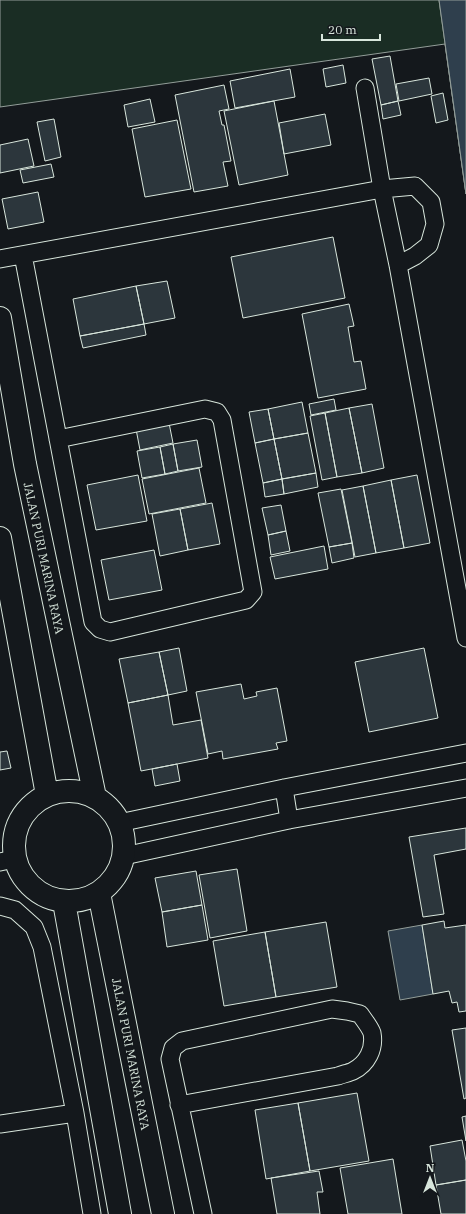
<svg xmlns="http://www.w3.org/2000/svg" width="466" height="1214" viewBox="0 0 466 1214" font-family="'IBM Plex Serif',serif">
<style>
.green{fill:#1a2d24;stroke:#939e99}
.water{fill:#2f3f4d;stroke:#939e99}
.building{fill:#2c363c;stroke:#d8e6dc}
.lines{fill:none;stroke-linecap:round;stroke-linejoin:round}
.minor-casing{stroke:#d8e6dc;stroke-width:19}
.tertiary-casing{stroke:#d8e6dc;stroke-width:24}
.minor{stroke:#14181c;stroke-width:17}
.tertiary{stroke:#14181c;stroke-width:22}
.labels{text-anchor:middle;dominant-baseline:central;stroke-width:3;stroke-linejoin:round;paint-order:stroke}
.street-label{font-size:12px;fill:#d8e6dc;stroke:#14181c}
</style>
<rect width="100%" height="100%" fill="#14181c"/>
<path class="green" d="M0,0H439L466,194L445,44L0,107Z"/>
<path class="water" d="M439,0H466V194Z
M422,925L433,994L400,1000L388,931Z"/>
<path class="building" d="M390,56L398,101L381,105L372,59Z
M343,65L346,83L326,87L323,69Z
M290,69L295,97L235,108L230,81Z
M429,78L432,94L399,101L396,84Z
M224,85L229,109L219,111L222,125H224L231,161L223,162L228,186L194,192L175,95Z
M443,93L448,120L436,123L431,96Z
M150,99L155,122L128,127L124,105Z
M274,101L288,175L239,185L224,111Z
M398,101L401,115L383,119L381,105Z
M325,114L331,145L284,154L279,123Z
M54,119L61,157L45,161L37,122Z
M177,120L191,189L145,197L132,129Z
M28,139L34,166L0,173V145Z
M51,164L54,177L23,183L20,170Z
M38,192L44,222L8,229L2,199Z
M333,237L345,298L243,318L231,257Z
M167,281L175,318L144,324L136,286Z
M136,286L144,324L80,336L73,299Z
M349,304L354,326L348,327L354,362L361,361L366,389L318,398L302,314Z
M144,324L146,335L83,348L80,336Z
M334,399L336,410L311,415L309,404Z
M302,402L308,433L274,439L268,409Z
M372,404L384,468L362,473L349,408Z
M349,408L362,473L337,477L325,413Z
M268,409L274,439L255,443L249,412Z
M325,413L337,477L322,480L310,416Z
M169,423L173,443L140,450L136,429Z
M308,433L316,473L282,479L274,439Z
M274,439L282,479L263,483L255,443Z
M197,440L202,467L178,471L173,444Z
M173,444L178,471L165,474L160,447Z
M160,447L165,474L142,478L137,451Z
M199,468L206,503L149,514L142,479Z
M316,473L318,487L284,494L282,479Z
M138,475L147,521L96,530L87,485Z
M417,475L430,543L404,548L391,480Z
M282,479L284,494L265,497L263,483Z
M391,480L404,548L376,553L363,486Z
M363,486L376,553L355,557L342,490Z
M341,489L352,543L329,547L318,493Z
M212,503L220,544L188,550L180,509Z
M281,505L286,531L268,535L262,508Z
M180,509L188,550L160,556L152,514Z
M286,531L290,551L271,555L268,535Z
M352,543L354,558L332,563L329,547Z
M324,546L328,569L275,579L270,557Z
M154,550L162,590L109,600L101,560Z
M179,648L187,691L168,695L159,652Z
M424,648L438,718L369,732L355,662Z
M159,652L168,695L128,703L119,659Z
M241,684L244,699L257,696L256,692L277,688L287,741L276,743L278,749L223,759L222,751L208,754L196,692Z
M168,695L173,725L201,720L208,758L141,771L128,703Z
M7,751L11,768L0,770V752Z
M177,764L180,781L155,786L152,769Z
M466,828V849L434,855L444,914L423,917L409,837Z
M237,869L247,931L210,938L199,875Z
M196,871L202,905L162,912L155,878Z
M202,905L208,940L167,947L162,912Z
M444,921L445,928L466,925V1011L459,1012L457,1002L452,1003L449,991L433,994L422,925Z
M326,922L337,987L276,997L265,932Z
M265,932L276,997L224,1006L213,941Z
M466,1028V1098L464,1099L452,1030Z
M357,1093L369,1161L310,1171L298,1103Z
M298,1103L310,1171L266,1179L255,1110Z
M466,1116V1141L462,1117Z
M462,1140L466,1161V1180L436,1185L430,1146Z
M393,1159L402,1214H348L340,1168Z
M319,1171L323,1192H317L320,1214H277L271,1178Z
M466,1180V1214H441L436,1185Z"/>
<g class="lines">
<defs>
<path id="minor" d="M365,88L382,189L398,265L466,638
M23,255L93,622L100,629L110,632L246,600L253,592L222,420L217,412L205,409L58,439
M0,259L382,189L415,186L431,202L435,224L429,245L415,256L398,265
M284,788L289,820
M119,823L284,788L466,753
M124,856L289,820L466,788
M0,862L14,859
M0,906L15,910L34,927L42,947L75,1113L92,1214
M179,1105L338,1076C343,1074 349,1073 353,1071C367,1064 375,1049 372,1033C370,1027 364,1020 360,1014L347,1011L332,1009L182,1041L173,1048L170,1059L203,1214
M0,1124L75,1113"/>
<path id="tertiary" d="M0,318L25,464L95,797
M0,538L47,795
M14 846a55 55 0 1 1 110 0a55 55 0 1 1-110 0Z
M99,893L163,1214
M64,902L120,1214"/>
</defs>
<use href="#minor" class="minor-casing"/>
<use href="#tertiary" class="tertiary-casing"/>
<use href="#minor" class="minor"/>
<use href="#tertiary" class="tertiary"/>
</g>
<g class="labels">
<g class="street-label">
<text transform="translate(44 558) rotate(78)">JALAN PURI MARINA RAYA</text>
<text transform="translate(131 1054) rotate(79)">JALAN PURI MARINA RAYA</text>
</g>
</g>
<g transform="translate(430 1178)" stroke="#14181c" stroke-width="3" paint-order="stroke">
<path d="M0-3L7 15L0 10L-7 15Z" fill="#d8e6dc"/>
<text y="-6" font-size="11" font-weight="bold" text-anchor="middle" fill="#d8e6dc">N</text>
</g>
<path d="M322 34v6h58v-6" fill="none" stroke="#d8e6dc" stroke-width="2"/>
<text x="328" y="34" font-size="12" fill="#d8e6dc" stroke="#14181c" stroke-width="3" paint-order="stroke">20 m</text>
</svg>
